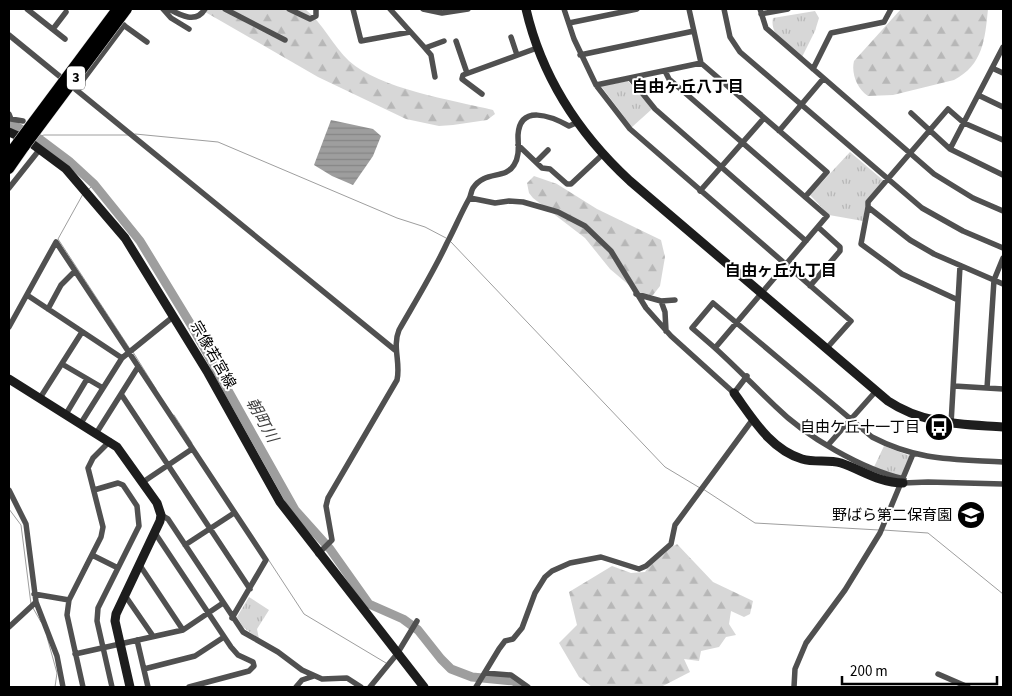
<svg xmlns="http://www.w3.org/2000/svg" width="1012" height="696" viewBox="0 0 1012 696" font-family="'Source Sans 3','Noto Sans JP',sans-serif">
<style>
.grass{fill:url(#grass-tufts)}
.forest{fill:url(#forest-firs)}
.water{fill:url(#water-rules)}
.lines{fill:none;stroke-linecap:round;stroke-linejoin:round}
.stream{stroke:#9e9e9e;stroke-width:1}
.river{stroke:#9e9e9e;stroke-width:9}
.highway-casing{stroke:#dbdbdb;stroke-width:11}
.street{stroke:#505050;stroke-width:5.5}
.secondary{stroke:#1d1d1d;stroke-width:9}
.highway{stroke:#000;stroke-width:10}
.highway-bridge-casing{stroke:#dbdbdb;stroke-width:11;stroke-linecap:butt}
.highway-bridge{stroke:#000;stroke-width:10}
.labels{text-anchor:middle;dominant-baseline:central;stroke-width:4;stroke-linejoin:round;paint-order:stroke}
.shield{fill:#fff;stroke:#4c4c4c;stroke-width:1}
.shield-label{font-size:14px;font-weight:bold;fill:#000}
.street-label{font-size:15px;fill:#000;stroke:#fff}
.poi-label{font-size:15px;fill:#000;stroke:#fff;text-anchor:end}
.neighbourhood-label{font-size:16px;font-weight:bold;fill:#000;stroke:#fff}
.water-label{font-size:16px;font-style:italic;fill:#3f3f3f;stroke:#fff}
</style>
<defs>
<pattern id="grass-tufts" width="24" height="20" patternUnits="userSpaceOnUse" patternTransform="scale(1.25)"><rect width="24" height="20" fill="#d7d7d7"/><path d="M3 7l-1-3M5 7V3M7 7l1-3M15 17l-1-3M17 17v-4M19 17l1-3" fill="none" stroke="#b7b7b7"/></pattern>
<pattern id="forest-firs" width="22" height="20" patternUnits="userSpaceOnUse" patternTransform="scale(1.25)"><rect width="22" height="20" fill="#d7d7d7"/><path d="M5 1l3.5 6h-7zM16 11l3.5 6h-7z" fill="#b7b7b7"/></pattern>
<pattern id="water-rules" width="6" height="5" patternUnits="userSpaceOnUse" patternTransform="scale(1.25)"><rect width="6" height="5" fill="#9e9e9e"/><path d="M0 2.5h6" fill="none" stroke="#868686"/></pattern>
</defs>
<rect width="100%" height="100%" fill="#fff"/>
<path class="grass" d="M815,11L819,18L815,31L802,57C790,47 769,36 773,18Z
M628,81L652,109L632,127L601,86Z
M850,152L884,181L866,201L863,221L829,215L810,195Z
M884,446L910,456L901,477L874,467Z
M249,597L269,610L257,629L259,639L243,627L237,617Z"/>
<path class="forest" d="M200,9H305C323,23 333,46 349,61C380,89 452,100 493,110L495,114L487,120L453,125L439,126L406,119L318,77Z
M901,9H988C985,39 983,65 954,80L893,95L868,96C857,89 851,73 854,61Z
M534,176L557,184L597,209L661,240L665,257L660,286L653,295L643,297L610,269L585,238L533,198L529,193L527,183Z
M677,544L713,582L753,601L750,614L744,617L731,611L729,624L736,635L726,637L719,647L701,651L699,661L684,659L690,672L661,687H592L579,677L559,643L577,625L569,592L612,566L631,573L645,572L657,555Z"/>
<path class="water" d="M331,120L373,129L381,136L373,156L353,185L332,176L314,165Z"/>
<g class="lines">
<path class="stream" d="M135,134L218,142L397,218L425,227L446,238
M37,137L44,135H129
M88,190L94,184
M83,194L58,239L130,349
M451,242L665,467L700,488
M133,352L156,389
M174,415L192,443
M703,489L755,523L879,530
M9,509L21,525L31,604
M883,530L928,533L1003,594
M268,559L304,614L386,663
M33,608L41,622
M47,637L57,673L55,687"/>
<path class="river" d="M9,123L37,137L69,161L94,184L140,241L193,328L295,510L330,549L369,604L403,619L418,630L441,659L451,669L472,677L514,681L521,687"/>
<defs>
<path id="highway" d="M9,154L18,142
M9,169L25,146"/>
</defs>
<use href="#highway" class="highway-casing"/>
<path class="street" d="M27,9L65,39
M163,9L171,18L189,29
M169,9C180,15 196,24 205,9
M225,9L285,40
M289,9L310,19L316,16V9
M353,9L361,41L410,32
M390,9L425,48L444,41
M423,9L442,13L468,9
M564,9L574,39L596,85L630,129L851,321L826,349
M689,9L701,63L827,172L805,197
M724,9L730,37L740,52L922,208L963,231L1003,248
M760,9L766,28L934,174L973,198L1003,211
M761,14L788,9
M569,23L637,9
M122,24L147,42
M53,29L66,12
M9,35L395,350
M511,37L517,55
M456,41L467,73
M425,48L431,55L435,77
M580,55L694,31
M992,68L1003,73
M813,69L831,33L884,22L891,9
M665,71L669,79L827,216L715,348C736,367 755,387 775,406C806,437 862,469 904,479
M630,78L655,109L806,241
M596,85L701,63
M76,89L124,25
M482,94L462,79L463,75L537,48
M978,95L1003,107
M911,113L950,149L1003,175
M9,114L11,119L23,121
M779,131L823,79
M1003,140L964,123L948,109L868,202V207L910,240L934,254L1003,284
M518,145L542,168L550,169L567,184H571L602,155
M950,149L1003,47
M536,162L548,150
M9,188L40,149
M700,191L764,118
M470,198L495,203L509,201L523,202L558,212L585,226L611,251L646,308L671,336L734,393L747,376
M868,207L861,244L902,274L958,300
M810,286L840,251V247L818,227
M636,294L661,301L675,300
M27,295L122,358
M661,301L665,312L666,331
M48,309L61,285L75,271
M9,327L56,242L266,560L232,618
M715,348L692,328L713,303L872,437C918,461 953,459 1003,462
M62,364L103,388
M138,367L121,394L250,589
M954,386L1003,389
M987,388L994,280L1003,258
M40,398L82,332
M66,414L87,379
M81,423L122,358L174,316
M951,424L960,266
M97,432L121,394
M828,445L876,391
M143,482L192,449
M903,483L928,482L1003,484
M9,490L26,524L36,602L57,656L63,687
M94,490L118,483L123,485L137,506L139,526L98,608L97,621L112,687
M161,515L168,519L243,632L278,652L302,670L322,679L347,678L361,687
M155,533L231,647L238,655L253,662L254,666L249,671L189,687
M185,545L234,513
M318,554L332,540L326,506L328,498L397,380C401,363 392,347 399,330C415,302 433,273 447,243C455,228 461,213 469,199C471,196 471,191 473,188C485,170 505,180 514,165C520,156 518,145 518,135C520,104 551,116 569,126L576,123
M92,555L118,568
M139,564L183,630
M34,594L69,600
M124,594L153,636
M9,627L36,602
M137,640L148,687
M75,654L183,630L223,603
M144,669L195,656L224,637
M485,673L511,675L528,687
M938,674L968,687
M83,687L67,615L69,600L101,537L103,527L88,468L93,458L110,441
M296,687L302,680L314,676
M370,687L397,654L417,621
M476,687L499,649L505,641L513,639L522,628L535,593L545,577L552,571L570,563L601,557L639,569L646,566L671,544L675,525L753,419
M794,687L795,669L806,643L845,590L880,533L913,454"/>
<path class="secondary" d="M526,9C542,78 578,133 630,181L888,401C924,425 962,424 1003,427
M9,132L27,140L66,169L125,238L208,373L280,502L424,687
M9,379L117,447L157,503L161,515L160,521L116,614L115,621L130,687
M734,393C753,419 770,449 802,459C815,463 828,459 841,463C862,470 879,483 903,483"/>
<use href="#highway" class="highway"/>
<defs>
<path id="highway-bridge" d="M18,142L117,9
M25,146L127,9"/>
</defs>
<use href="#highway-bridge" class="highway-bridge-casing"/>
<use href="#highway-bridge" class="highway-bridge"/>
</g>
<defs>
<symbol id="bus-disc" viewBox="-11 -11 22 22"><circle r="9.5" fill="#000" stroke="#fff"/><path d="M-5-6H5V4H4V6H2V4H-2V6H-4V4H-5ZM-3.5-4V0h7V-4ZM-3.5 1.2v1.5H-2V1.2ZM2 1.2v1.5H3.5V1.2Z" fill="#fff"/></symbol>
<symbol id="school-disc" viewBox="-11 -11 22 22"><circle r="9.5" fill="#000" stroke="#fff"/><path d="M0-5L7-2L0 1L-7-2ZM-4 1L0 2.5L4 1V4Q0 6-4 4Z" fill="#fff"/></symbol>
</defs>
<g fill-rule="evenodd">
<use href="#bus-disc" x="923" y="411" width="32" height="32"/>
<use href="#school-disc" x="955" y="499" width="32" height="32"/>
</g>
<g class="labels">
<rect class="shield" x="67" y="66.5" width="18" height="23" rx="4"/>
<g class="shield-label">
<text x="76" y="78">3</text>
</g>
<g class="street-label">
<text transform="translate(213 355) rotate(60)">宗像若宮線</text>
</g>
<g class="poi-label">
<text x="920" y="427">自由ケ丘十一丁目</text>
<text x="952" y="515">野ばら第二保育園</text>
</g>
<g class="neighbourhood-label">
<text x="688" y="87">自由ヶ丘八丁目</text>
<text x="781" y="271">自由ヶ丘九丁目</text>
</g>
<g class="water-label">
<text transform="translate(262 420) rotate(61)">朝町川</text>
</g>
</g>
<rect width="1012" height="696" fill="none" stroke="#000000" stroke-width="20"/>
<path d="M842 676v8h155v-8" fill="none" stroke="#000000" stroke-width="2.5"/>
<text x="850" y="676" font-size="15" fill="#000000" stroke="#ffffff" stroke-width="4" paint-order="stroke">200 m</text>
</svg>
